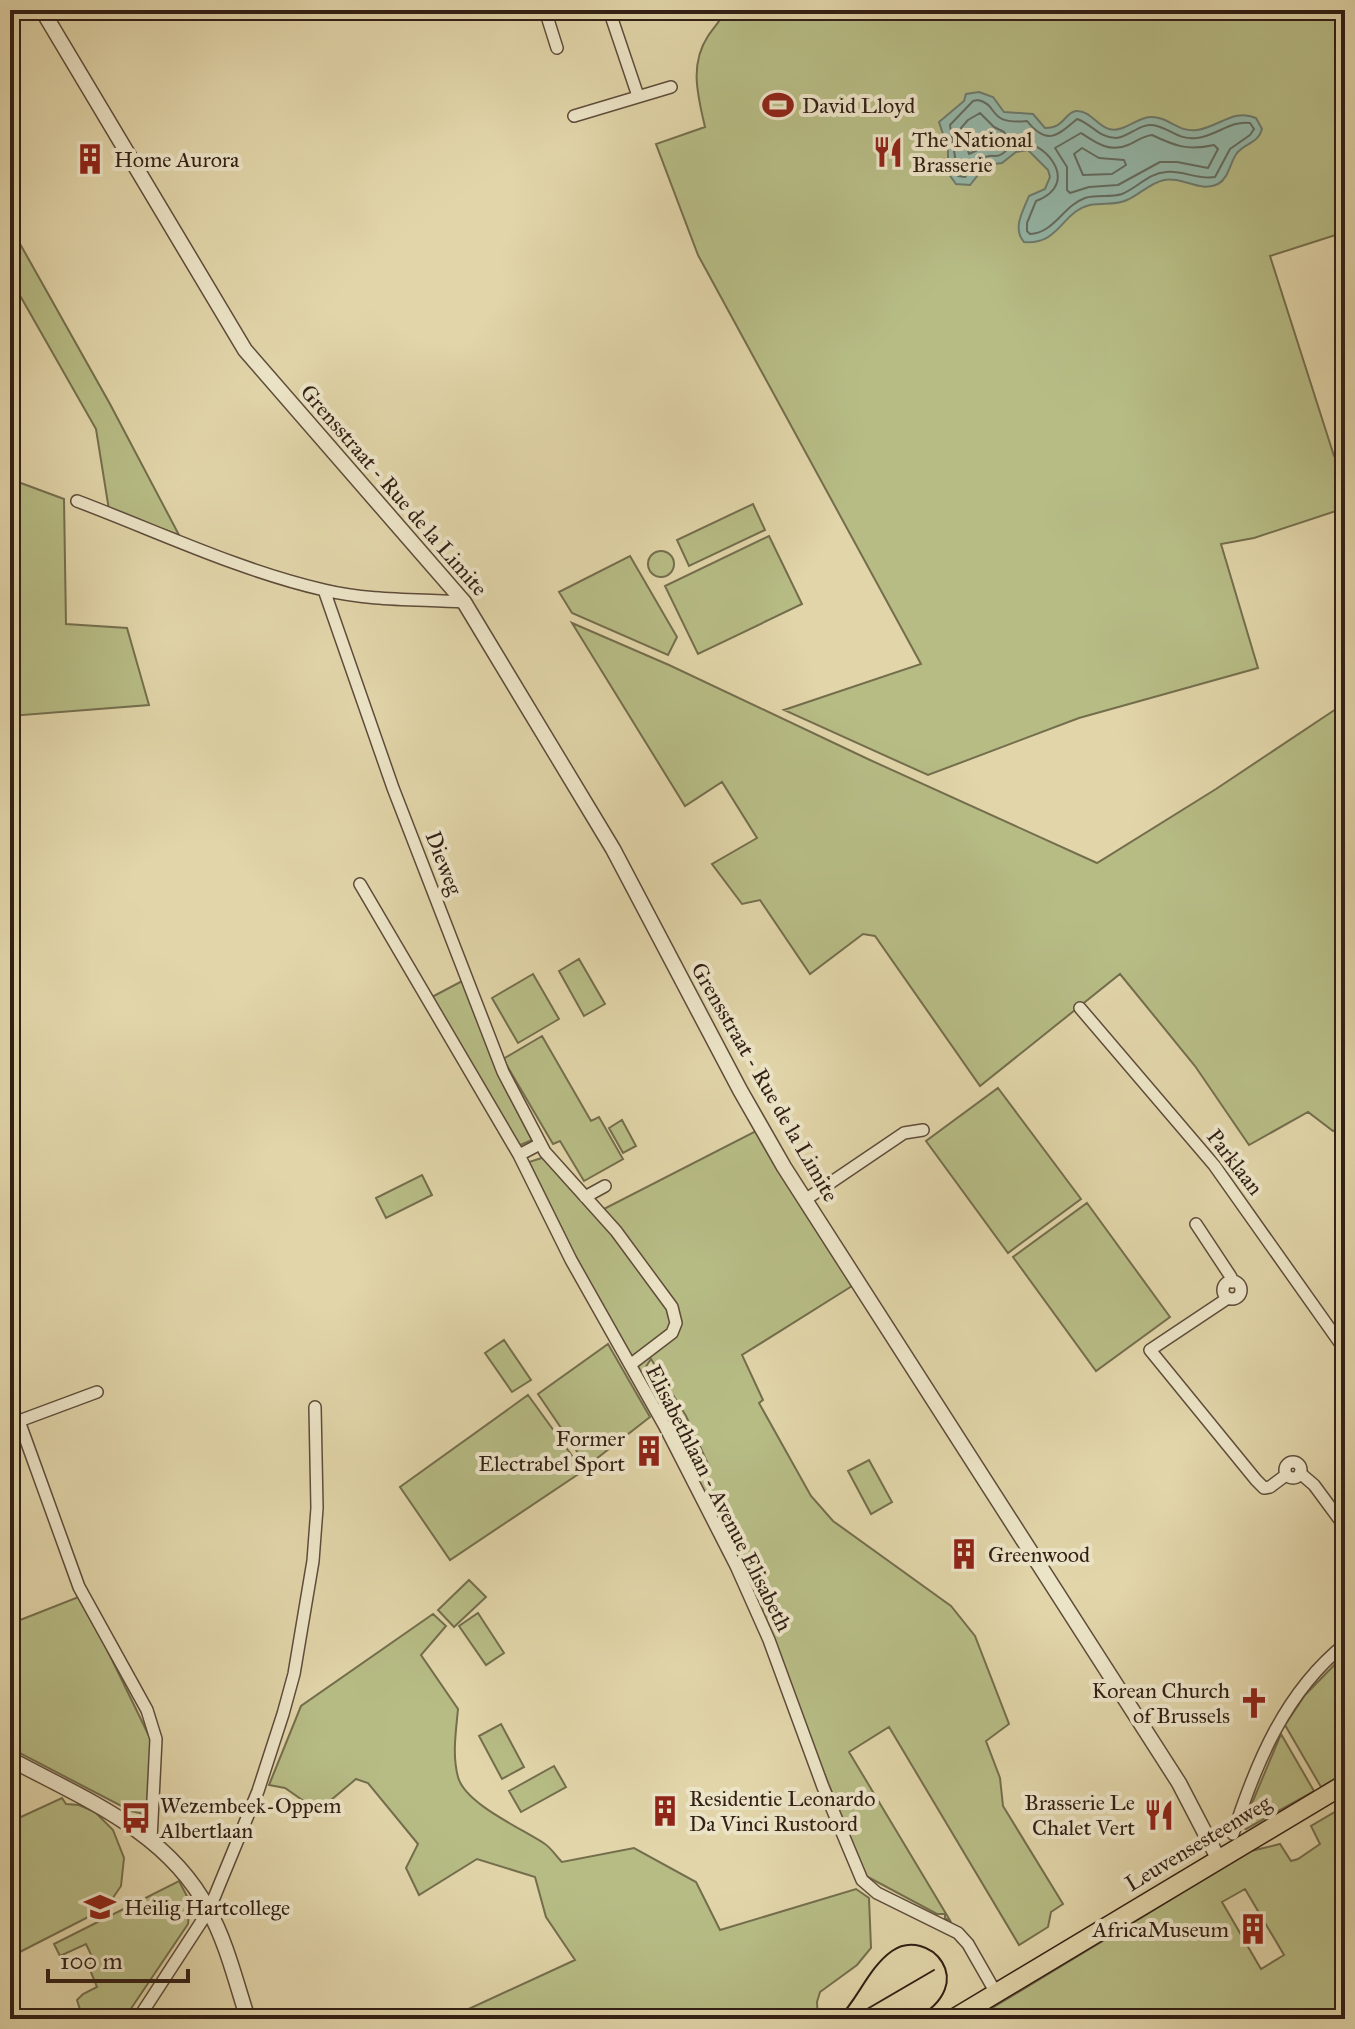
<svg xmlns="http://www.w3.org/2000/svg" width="1355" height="2029" viewBox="0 0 1355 2029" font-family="'IM FELL Great Primer',serif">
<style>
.green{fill:#b7bc85;stroke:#746e4d;stroke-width:2;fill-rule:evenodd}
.water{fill:#94b8aa;stroke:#6d7b6e;stroke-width:2}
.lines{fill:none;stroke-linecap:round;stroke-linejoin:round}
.shore{stroke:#636c60;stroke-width:2}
.minor-casing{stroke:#5e4c3a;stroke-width:14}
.tertiary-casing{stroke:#5e4c3a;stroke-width:17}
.primary-casing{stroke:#321f15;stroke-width:21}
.minor{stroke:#ece4c7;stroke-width:11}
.tertiary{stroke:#ece4c7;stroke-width:14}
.primary{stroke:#e1d5a9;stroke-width:18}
.tram{stroke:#321f15;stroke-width:2}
.labels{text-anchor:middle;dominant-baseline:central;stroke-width:8;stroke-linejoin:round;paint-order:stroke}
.poi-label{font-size:22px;fill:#321f15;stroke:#ece4c7;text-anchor:start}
.street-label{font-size:22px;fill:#321f15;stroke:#ece4c7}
</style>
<rect width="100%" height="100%" fill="#e1d5a9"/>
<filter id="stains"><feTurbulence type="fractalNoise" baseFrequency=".0025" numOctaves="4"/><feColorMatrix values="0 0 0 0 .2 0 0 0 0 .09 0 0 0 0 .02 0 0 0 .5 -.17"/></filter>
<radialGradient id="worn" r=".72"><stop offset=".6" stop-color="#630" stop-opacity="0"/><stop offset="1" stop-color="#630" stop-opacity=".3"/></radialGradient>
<path class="green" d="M726,10H1345V232L1270,256L1334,456C1350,468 1345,490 1345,508L1254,538L1221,544L1258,668L1079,718L928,775L784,710L921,664L698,255L656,144L705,127C698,96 689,65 708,36C714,27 721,20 726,10Z
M10,226L110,404L179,535L109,510L96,429L10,278Z
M10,479L64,499L66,624L127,628L149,705L10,716Z
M753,504L765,530L689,566L677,540Z
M769,536L802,604L698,654L665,586Z
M648 564a13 13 0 1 1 26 0a13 13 0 1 1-26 0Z
M630,556L677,637L668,655L572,613L559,592Z
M572,623L669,665L870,760L1097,863L1216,789L1345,703V989L1339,995L1345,999V1124L1333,1131L1308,1112L1249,1145L1195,1066L1120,974L980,1086L875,936L863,934L810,974L760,900L742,904L712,864L757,838L722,782L685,806Z
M579,959L605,1004L584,1016L559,971Z
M533,974L559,1019L518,1043L492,998Z
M466,979L501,1080L532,1140L518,1146L430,998Z
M542,1036L591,1121L599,1117L623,1159L584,1181L560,1141L553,1144L503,1059Z
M998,1088L1081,1199L1008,1253L926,1141Z
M622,1120L636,1146L623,1153L609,1128Z
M756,1131L852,1286L742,1355L763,1400L759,1403L811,1496L833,1521L951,1606L975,1636L1009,1724L986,1741L1000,1778L1003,1806L1063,1904L1051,1912L1048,1927L1019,1945L889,1727L849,1752L951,1922L945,1918V1914H937L866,1876L732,1548L694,1475L709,1466L686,1416L651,1359L641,1374L575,1256L529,1162L551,1155L602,1210Z
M422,1175L432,1195L386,1218L376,1198Z
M1087,1203L1170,1317L1096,1371L1013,1257Z
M504,1340L531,1380L512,1392L485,1353Z
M608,1344L650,1417L587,1466L538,1394Z
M528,1395L583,1471L450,1560L400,1487Z
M869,1460L892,1502L871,1514L848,1471Z
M469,1580L486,1597L454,1627L438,1610Z
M81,1596L151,1740L148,1815L131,1811L10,1748V1624Z
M478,1613L504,1653L486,1665L459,1626Z
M433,1614L446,1626L421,1655L458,1709C456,1731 452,1755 458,1777C465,1804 523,1829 545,1844C551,1848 556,1856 562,1862L634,1848L696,1882L720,1930L856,1889L869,1898L871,1948L857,1965L820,1992L817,2002L818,2019H447L575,1960L546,1917L535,1877L477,1859L419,1895L406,1868L418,1844L368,1783L356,1779L318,1811L285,1788L269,1785L301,1706Z
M1345,1654V1773L1321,1787L1285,1725L1305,1695Z
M501,1724L524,1767L502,1779L479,1736Z
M1281,1734L1314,1791L1246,1829L1242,1827Z
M554,1766L566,1787L521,1812L509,1791Z
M62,1798L66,1804L79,1805L95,1812L113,1830L124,1858L121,1886L106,1908L10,1957V1822Z
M1345,1806V2019H974L1251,1851L1280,1844L1291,1861L1298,1859L1320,1844L1311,1826ZM1245,1889L1284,1955L1261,1969L1222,1902Z
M179,1881L190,1902L188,1924L124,2019H83L77,2000L83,1994L97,1987L88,1965L94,1961L86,1944L60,1956L54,1944Z"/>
<path class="water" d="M979,92L993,97L1004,112L1033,114L1045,128C1065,128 1064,113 1076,111C1090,110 1097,126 1109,129C1123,133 1136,118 1150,117C1168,116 1178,133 1197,130C1219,127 1234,108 1256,118L1262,129C1258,144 1246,142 1237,153C1230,162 1229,178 1218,184C1200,193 1182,176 1164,180C1150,183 1139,195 1127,200C1115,206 1103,202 1090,205C1061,212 1060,245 1024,242C1012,228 1023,211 1029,196L1045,189L1050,177L1048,170L1028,150L1016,152L1002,163L986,165L970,185L956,184L948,173V149L939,122L964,101L966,94Z"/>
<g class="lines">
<path class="shore" d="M978,100C1000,105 986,125 1027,121C1047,146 1057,136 1077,119C1092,124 1099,138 1116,138C1130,137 1141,121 1157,126C1172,130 1179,140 1197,138C1216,136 1231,120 1250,123L1254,129L1250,135L1230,149L1215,177C1197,180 1183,170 1166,172C1149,173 1137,188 1122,194C1110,198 1097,194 1085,198C1063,206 1054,233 1030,234L1027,231V223L1036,201C1085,182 1039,136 1017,143C1010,145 1007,151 1002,154C995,158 996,155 989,156C978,158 972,169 965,177L958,176L950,125L973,101Z
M980,113L994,127L1004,132L1006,136L996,146L984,147L969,154L961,128L968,120Z
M1081,133C1096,143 1110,153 1128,145C1137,141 1143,136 1152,135C1175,146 1188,151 1214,145L1218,149L1208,168L1177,162H1160L1118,185L1089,187L1070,193L1067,190V167L1055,148Z
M1082,148L1099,158L1124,160L1126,165L1112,174L1083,175L1074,154Z"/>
<defs>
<path id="minor" d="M545,10L557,48
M609,10L638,96
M10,18L23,10
M574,116L671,87
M77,501C159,532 238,570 324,590C370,601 418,599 464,602
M324,590L393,788L503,1072L545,1152L616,1231L672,1307L676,1323L672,1333L630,1365
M360,884L519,1155L571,1260L664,1425L736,1566L769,1640L823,1787L862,1880L877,1893L958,1933L968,1944L996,1993
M1080,1008L1214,1165L1345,1350
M519,1155L540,1144
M585,1197L605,1186
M805,1200L904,1133L923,1130
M1196,1224L1231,1277L1232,1282
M1223 1290a9 9 0 1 1 18 0a9 9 0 1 1-18 0Z
M1228,1298L1150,1350L1256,1480L1264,1488L1270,1487L1286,1475
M97,1392L19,1421L79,1587L147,1710L156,1739L151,1840
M1285 1470a8 8 0 1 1 16 0a8 8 0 1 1-16 0Z
M1300,1473L1314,1485L1345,1527
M1233,1834C1256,1763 1285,1692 1345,1644
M138,2019L209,1910L258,1791L283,1714L294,1674L313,1561L317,1508L315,1407"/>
<path id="tertiary" d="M42,10L245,350L464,602L613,849L740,1090L784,1167L1179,1783L1218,1858
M10,1759C84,1799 167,1831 208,1909C227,1943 236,1983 248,2019"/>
<path id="primary" d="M953,2019L1345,1784"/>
</defs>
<use href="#minor" class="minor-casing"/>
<use href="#tertiary" class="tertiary-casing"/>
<use href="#primary" class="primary-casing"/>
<use href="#minor" class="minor"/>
<use href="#tertiary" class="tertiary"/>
<use href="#primary" class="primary"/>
<path class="tram" d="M838,2019C858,1999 869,1967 892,1951C928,1926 982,1983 915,2019
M850,2019L934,1970"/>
</g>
<defs>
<symbol id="stadium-bare" viewBox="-9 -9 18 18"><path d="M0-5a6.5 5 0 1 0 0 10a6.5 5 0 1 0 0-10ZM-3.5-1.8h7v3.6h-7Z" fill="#8f2418" stroke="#ece4c7" stroke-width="2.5" paint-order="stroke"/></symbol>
<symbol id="restaurant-bare" viewBox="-9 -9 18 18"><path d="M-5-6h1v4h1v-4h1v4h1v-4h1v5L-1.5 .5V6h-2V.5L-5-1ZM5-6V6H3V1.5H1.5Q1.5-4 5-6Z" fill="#8f2418" stroke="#ece4c7" stroke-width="2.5" paint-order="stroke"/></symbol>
<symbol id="building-bare" viewBox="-9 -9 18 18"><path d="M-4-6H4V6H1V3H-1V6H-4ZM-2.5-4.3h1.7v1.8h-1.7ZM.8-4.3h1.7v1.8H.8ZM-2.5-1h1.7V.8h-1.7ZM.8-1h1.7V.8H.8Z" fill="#8f2418" stroke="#ece4c7" stroke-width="2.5" paint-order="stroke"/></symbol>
<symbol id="church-bare" viewBox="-9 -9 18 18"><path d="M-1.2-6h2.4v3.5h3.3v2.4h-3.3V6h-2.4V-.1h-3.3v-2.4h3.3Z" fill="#8f2418" stroke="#ece4c7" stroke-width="2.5" paint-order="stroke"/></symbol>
<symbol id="bus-bare" viewBox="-9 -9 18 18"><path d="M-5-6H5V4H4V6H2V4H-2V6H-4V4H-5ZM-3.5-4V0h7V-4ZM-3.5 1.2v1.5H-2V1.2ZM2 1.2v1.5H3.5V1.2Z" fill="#8f2418" stroke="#ece4c7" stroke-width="2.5" paint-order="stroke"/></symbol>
<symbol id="school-bare" viewBox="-9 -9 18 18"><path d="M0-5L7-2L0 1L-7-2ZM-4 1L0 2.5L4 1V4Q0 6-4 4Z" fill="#8f2418" stroke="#ece4c7" stroke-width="2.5" paint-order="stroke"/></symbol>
</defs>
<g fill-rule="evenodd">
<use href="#stadium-bare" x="756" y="83" width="44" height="44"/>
<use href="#restaurant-bare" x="866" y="130" width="44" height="44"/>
<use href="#building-bare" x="68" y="137" width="44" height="44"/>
<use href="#building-bare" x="627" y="1429" width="44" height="44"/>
<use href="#building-bare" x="942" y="1532" width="44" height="44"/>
<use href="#church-bare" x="1232" y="1681" width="44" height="44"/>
<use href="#building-bare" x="643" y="1789" width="44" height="44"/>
<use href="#restaurant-bare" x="1137" y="1793" width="44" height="44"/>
<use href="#bus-bare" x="114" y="1796" width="44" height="44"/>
<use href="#school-bare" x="78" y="1885" width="44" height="44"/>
<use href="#building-bare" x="1231" y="1907" width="44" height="44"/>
</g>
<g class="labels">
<g class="poi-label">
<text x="802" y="105">David Lloyd</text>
<text x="912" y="139">The National<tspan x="912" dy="25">Brasserie</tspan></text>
<text x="114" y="159">Home Aurora</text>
<text x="625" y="1438" text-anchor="end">Former<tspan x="625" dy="25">Electrabel Sport</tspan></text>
<text x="988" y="1554">Greenwood</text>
<text x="1230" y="1690" text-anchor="end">Korean Church<tspan x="1230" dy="25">of Brussels</tspan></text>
<text x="689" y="1798">Residentie Leonardo<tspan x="689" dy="25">Da Vinci Rustoord</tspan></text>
<text x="1135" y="1802" text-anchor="end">Brasserie Le<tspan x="1135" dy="25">Chalet Vert</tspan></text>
<text x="160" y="1805">Wezembeek-Oppem<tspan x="160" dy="25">Albertlaan</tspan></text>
<text x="124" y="1907">Heilig Hartcollege</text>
<text x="1229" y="1929" text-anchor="end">AfricaMuseum</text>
</g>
<g class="street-label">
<text transform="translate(394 490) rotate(49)">Grensstraat - Rue de la Limite</text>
<text transform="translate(444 863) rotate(69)">Dieweg</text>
<text transform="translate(765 1082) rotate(60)">Grensstraat - Rue de la Limite</text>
<text transform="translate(1235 1162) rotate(52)">Parklaan</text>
<text transform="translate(719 1498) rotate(63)">Elisabethlaan - Avenue Elisabeth</text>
<text transform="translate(1198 1843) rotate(-31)">Leuvensesteenweg</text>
</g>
</g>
<rect width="1355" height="2029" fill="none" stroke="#e1d5a9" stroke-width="40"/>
<rect x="12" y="12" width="1331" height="2005" fill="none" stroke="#321f15" stroke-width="4"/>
<rect x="20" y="20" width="1315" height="1989" fill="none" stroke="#321f15" stroke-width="2"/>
<path d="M48 1969v12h140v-12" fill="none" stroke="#321f15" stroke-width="4"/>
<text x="60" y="1969" font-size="24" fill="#321f15" stroke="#ece4c7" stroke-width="6" paint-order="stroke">100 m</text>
<rect width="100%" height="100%" filter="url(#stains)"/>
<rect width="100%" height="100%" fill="url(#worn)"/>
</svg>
